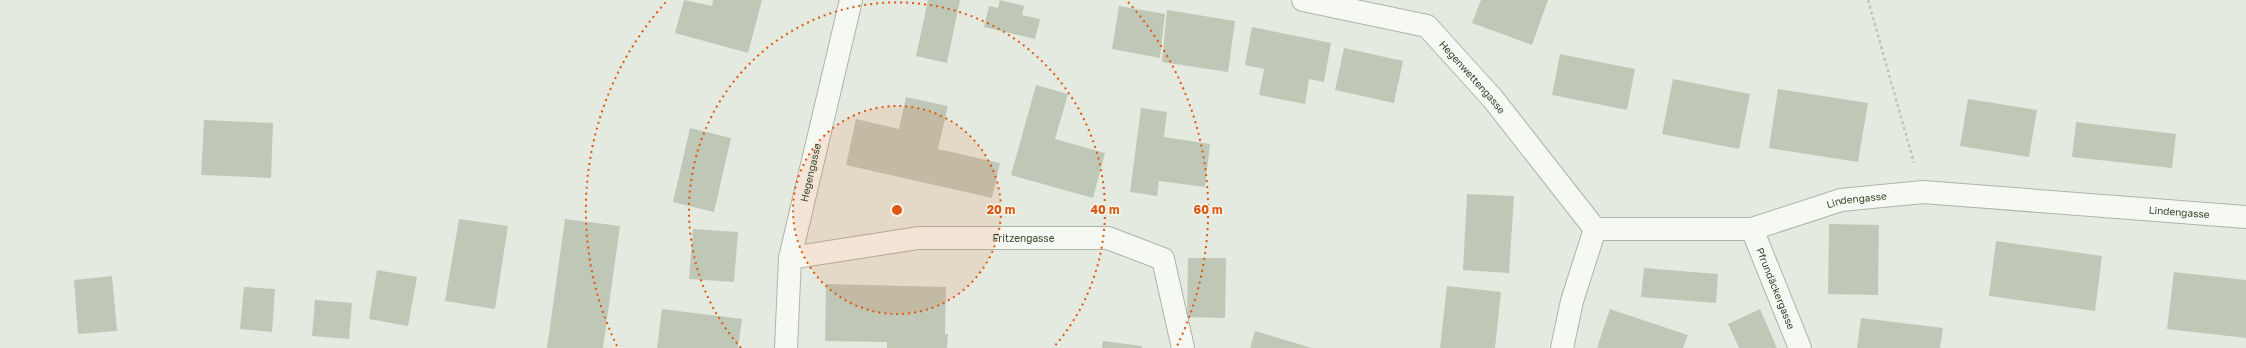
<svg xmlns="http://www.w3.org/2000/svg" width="2246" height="348" viewBox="0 0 2246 348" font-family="'Golos Text',sans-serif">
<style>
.building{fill:#bfc8b7}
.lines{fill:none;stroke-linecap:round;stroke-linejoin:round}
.minor-casing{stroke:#adb5a5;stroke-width:24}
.path{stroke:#c0c5ba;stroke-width:2.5;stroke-dasharray:3 3;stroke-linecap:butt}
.minor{stroke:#f6f8f3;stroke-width:22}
.ring{fill:none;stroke:#df580d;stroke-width:2;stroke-dasharray:2 4}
.labels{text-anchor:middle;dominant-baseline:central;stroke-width:3;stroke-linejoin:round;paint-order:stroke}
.street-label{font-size:10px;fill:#354328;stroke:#f4f7f0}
.centre{fill:#df580d;stroke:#f4f7f0;stroke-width:2}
.ring-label{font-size:12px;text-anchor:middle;font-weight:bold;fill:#df580d;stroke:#f4f7f0;stroke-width:3;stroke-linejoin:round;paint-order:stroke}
</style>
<rect width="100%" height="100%" fill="#e5eae0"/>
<path class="building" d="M684,0L712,6L713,0H762L748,53L675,33Z
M928,0H960L947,63L916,56Z
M1000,0L1024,6L1022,15L1040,19L1035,39L984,27L989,6L998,8Z
M1481,0H1548L1532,45L1472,23Z
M1119,6L1165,14L1160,58L1112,49Z
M1167,10L1235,21L1228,72L1162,62Z
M1252,27L1331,43L1324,82L1309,79L1305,104L1259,95L1264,69L1245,65Z
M1344,48L1403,61L1394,103L1335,90Z
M1560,54L1635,69L1627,110L1552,95Z
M1673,79L1750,94L1739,149L1662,134Z
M1036,85L1068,94L1055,139L1105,153L1093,198L1011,175Z
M1778,89L1868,103L1858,162L1769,148Z
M906,97L948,106L938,149L1000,163L992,198L846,165L856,119L899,129Z
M1968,99L2037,110L2029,157L1960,146Z
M1141,108L1167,112L1164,137L1210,144L1205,187L1159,181L1157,196L1130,192Z
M204,120L273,123L271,178L201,175Z
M2076,122L2176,134L2172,168L2072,157Z
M690,128L731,138L714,212L673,202Z
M1467,194L1514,196L1509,273L1463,270Z
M459,219L508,226L495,309L445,301Z
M565,219L620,226L603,348H547Z
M1829,224L1879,225L1878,295L1828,294Z
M693,229L738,232L734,282L689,279Z
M1996,241L2102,256L2095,311L1989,296Z
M1188,258H1226L1225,318L1187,317Z
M1644,268L1718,274L1716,303L1641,297Z
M377,270L417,277L408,326L369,319Z
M2174,272L2246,280V338L2167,329Z
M112,276L117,331L78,334L74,280Z
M826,284L946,287L945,334H948L947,348H887V342L825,341Z
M1447,286L1501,292L1495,348H1440Z
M244,287L275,289L272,332L240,329Z
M315,300L352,303L349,339L312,336Z
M662,309L742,319L738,348H657Z
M1610,309L1688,335L1683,348H1597Z
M1760,309L1777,348H1739L1728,324Z
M1861,318L1943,328L1940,348H1857Z
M1255,331L1312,348H1250Z
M1103,341L1142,346V348H1102Z"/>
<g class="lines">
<defs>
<g id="minor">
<path id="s1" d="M1303,0L1427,26L1493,99L1595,229"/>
<path id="s2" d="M1595,229H1752L1841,200L1923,192L2246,217"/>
<path id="s3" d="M1752,229L1800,348"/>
<path id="s4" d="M790,258L918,238H1108L1163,259L1183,348"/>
<path id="s5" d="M786,348L790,258L851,0"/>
<path d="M1562,348L1572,301L1595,229"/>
</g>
</defs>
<use href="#minor" class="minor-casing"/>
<path class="path" d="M1868,0L1914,163"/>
<use href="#minor" class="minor"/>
</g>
<circle cx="897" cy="210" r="104" fill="#df580d" fill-opacity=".12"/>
<g class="ring">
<circle cx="897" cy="210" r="104"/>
<path d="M741 348A208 208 0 1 1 1053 348"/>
<path d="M617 346A311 311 0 0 1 666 2M1128 2A311 311 0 0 1 1177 346"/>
</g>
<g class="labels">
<g class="street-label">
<text stroke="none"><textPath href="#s1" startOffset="195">Hegenwettengasse</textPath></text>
<text stroke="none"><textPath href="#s5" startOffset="178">Hegengasse</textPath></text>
<text stroke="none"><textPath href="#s2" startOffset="266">Lindengasse</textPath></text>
<text stroke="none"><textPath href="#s2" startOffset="590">Lindengasse</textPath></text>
<text stroke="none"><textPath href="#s4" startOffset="235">Fritzengasse</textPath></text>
<text stroke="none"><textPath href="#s3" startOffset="64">Pfrundäckergasse</textPath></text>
</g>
</g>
<circle cx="897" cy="210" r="6" class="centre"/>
<g class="ring-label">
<text x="1001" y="214">20 m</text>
<text x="1105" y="214">40 m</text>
<text x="1208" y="214">60 m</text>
</g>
</svg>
